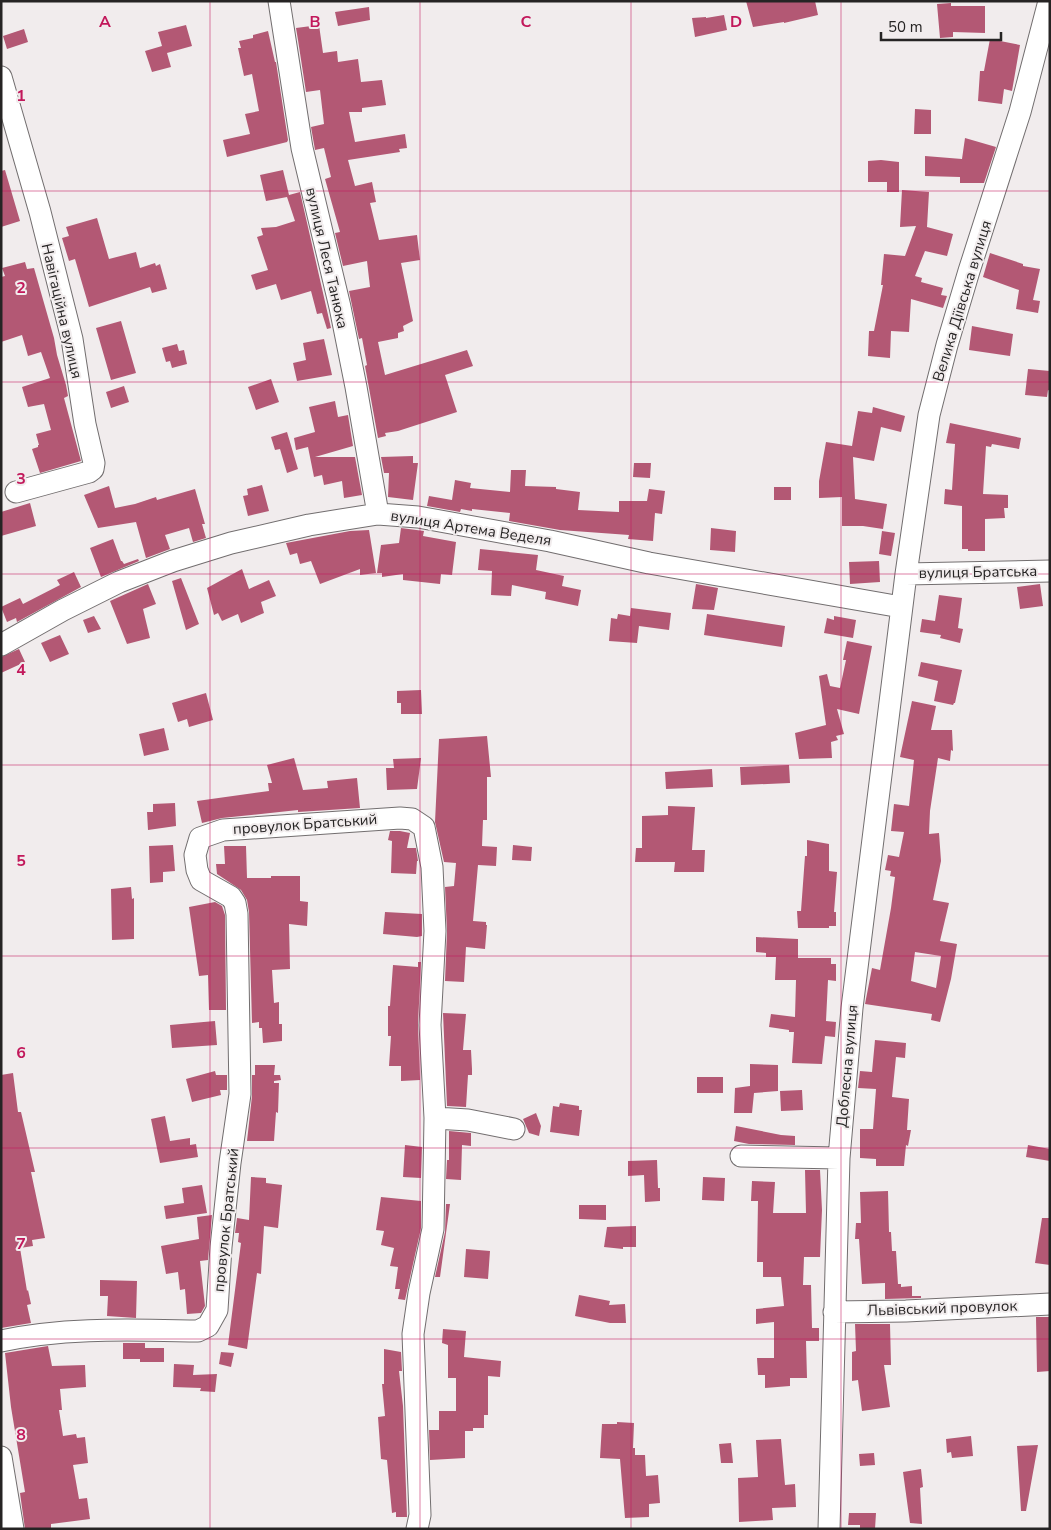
<svg xmlns="http://www.w3.org/2000/svg" width="1051" height="1530" viewBox="0 0 1051 1530" font-family="'Nunito Sans',sans-serif">
<style>
.building{fill:#b35874;fill-rule:evenodd}
.lines{fill:none;stroke-linecap:round;stroke-linejoin:round}
.minor-casing{stroke:#726e6f;stroke-width:23}
.minor{stroke:#fff;stroke-width:21}
.grid{fill:none;stroke:#c2185b;stroke-width:1;stroke-opacity:0.55}
.labels{text-anchor:middle;dominant-baseline:central;stroke-width:4;stroke-linejoin:round;paint-order:stroke}
.street-label{font-size:15px;fill:#262424;stroke:#f1eced}
.grid-label{font-size:16px;text-anchor:middle;font-weight:bold;fill:#c2185b;stroke:#f1eced;stroke-width:4;stroke-linejoin:round;paint-order:stroke}
</style>
<rect width="100%" height="100%" fill="#f1eced"/>
<path class="building" d="M746,1H815L818,15L784,23V22L753,27Z
M951,3V6H985V33L953,32V37L940,38L937,4Z
M369,7L370,20L338,26L335,12Z
M724,15L727,30L695,37L692,18L706,17V18Z
M186,25L192,46L167,53L171,67L152,72L145,51L162,46L158,32Z
M319,25L323,53L337,51L338,62L358,59L361,82L382,80L386,105L362,108V112H349L355,142L405,134L407,148L399,149L400,152L348,160L355,186L372,182L376,202L370,203L379,240L417,235L420,260L401,263L413,321L403,326L404,331L398,333V338L378,342L385,375L467,350L473,366L445,375L457,412L398,431L385,433L386,436L378,438L365,366L367,365L362,338L359,339L349,291L370,287L367,261L343,266L335,233L340,232L325,179L331,177L324,148L315,150L311,127L324,124L320,90L306,92L298,40L296,28Z
M24,29L28,42L7,49L3,36Z
M268,31L275,62H276L288,140L287,142L227,157L223,140L250,134L245,114L259,111L252,74L244,76L238,48H241L239,41L253,38V35Z
M990,39L1020,45L1012,91L1004,89L1002,104L978,101L980,71H984Z
M915,109L931,110V134H914Z
M965,138L996,147L984,183H960V177L925,176V156L962,159Z
M881,160L899,162V192H887V182H868V161Z
M5,170L20,221L1,227V171Z
M283,170L289,195L300,192L331,328L327,329L322,313L317,314L311,291L281,300L276,284L256,290L251,275L268,270L257,237L263,235L261,228L276,227L295,221L287,197L266,201L260,175Z
M902,190L929,192L927,227L953,234L947,256L925,251L915,276L922,278L921,282L943,288L941,295L947,296L943,308L911,299L909,332L891,331L890,358L868,356L869,331H874L883,285H881L884,254L905,256L916,226L900,227Z
M97,218L109,259L136,252L140,268L155,263L156,266L160,264L167,289L152,293L150,287L89,307L75,259L69,261L62,238L69,236L66,227Z
M990,253L1023,264V266L1040,269L1033,300L1040,301L1038,313L1016,309L1019,290L983,277Z
M25,262L27,269L34,268L54,338L57,355L66,385L68,396L64,398L81,461L40,473L32,449L38,447V445H39L36,434L51,430L44,404L28,407L22,387L50,378L41,352L28,356L22,335L1,342V277L5,276L2,268Z
M121,321L136,373L111,380L96,328Z
M972,326L1013,334L1010,356L969,350Z
M324,339L332,375L297,381L293,363L306,360L303,343Z
M177,344L179,351L184,350L187,364L172,368L170,361L166,362L162,348Z
M1028,369L1050,371V391L1048,390L1047,397L1025,395Z
M271,379L279,402L256,410L248,387Z
M124,386L129,402L111,408L106,392Z
M335,401L338,417L348,415L353,446L315,457H355L362,495L344,498L342,481L324,485L322,475L314,477L308,447L296,450L294,438L315,432L309,407Z
M873,407L905,416L901,432L881,427L874,461L853,457L855,499L887,504L883,529L863,526H842V497L819,498V481L826,442L852,446L858,411L872,413Z
M950,423L1021,438L1019,449L992,444L991,447L986,446L983,494L1008,495V508H1004L1005,518L985,519V551H968V549H962V506L944,504L945,489L952,490L955,444L946,443Z
M287,432L298,469L287,473L280,449L275,450L271,437Z
M413,456V463H418L413,500L388,497L389,473H384L381,457Z
M634,463H651L650,478L633,477Z
M511,470H526L525,486L556,487V489L580,492L578,510L619,512V501H647L649,489L665,491L662,514L655,513L653,541L628,539L629,535L560,530L509,521L510,513L472,509V511L461,509L460,512L427,506L429,496L452,500L455,480L471,483L470,488L510,492Z
M262,485L269,511L248,516L243,496L248,495L247,489Z
M109,486L115,508L135,504L156,497L157,500L195,489L205,524H202L206,538L193,542L189,528L165,535L170,549L146,558L136,522L98,528L84,495Z
M774,487H791V500H774Z
M30,503L36,526L1,536V512Z
M401,528L424,531L423,536L456,542L452,575L441,574L440,584L403,580V574L382,577V573H377L381,545L399,543Z
M711,528L736,531L735,552L710,550Z
M369,530L376,573L360,575V569L320,584L311,561L300,564L297,553L290,555L286,543L350,531Z
M882,531L895,533L891,556L879,554Z
M113,539L121,561H122L124,564L138,559L139,561L101,577L90,548Z
M480,549L538,555L536,570L564,576L562,586L581,590L578,606L545,599L546,592L512,585L511,596L491,595L492,571L478,570Z
M879,561L880,582L850,584L849,562Z
M242,569L249,589L269,580L276,596L261,602L264,613L241,623L238,614L222,621L218,613L214,615L207,588Z
M74,572L81,587L17,622L16,618L7,622L1,607L20,598L23,604L60,585L57,580Z
M181,578L199,624L186,630L172,581Z
M148,584L156,604L143,609L150,638L127,644L110,601Z
M696,584L718,588L714,610L692,609Z
M1040,584L1043,606L1020,609L1017,587Z
M939,595L962,598L958,628L963,629L960,643L940,638L941,635L920,632L922,619L935,621Z
M631,608L671,613L669,630L639,626L637,643L609,641L611,618L617,619L618,614L630,616Z
M707,614L785,626L782,647L704,635Z
M94,616L101,629L88,633L83,620Z
M834,616L856,620L853,638L824,633L827,618L834,620Z
M60,635L69,654L50,662L41,643Z
M847,641L872,646L859,714L837,709L844,734L836,736L838,740L831,742L832,758L799,759L795,733L826,725L819,676L827,674L830,686L840,688L846,660H843Z
M19,649L25,662L1,673V657Z
M921,662L962,670L955,703H954L953,705L934,701L938,681L918,676Z
M421,690L422,714H401V703H397V691Z
M206,693L213,720L189,727L187,719L178,722L172,703Z
M912,701L936,706L931,730H952L953,751L951,750L950,761L938,758L930,811L929,834L939,833L941,861L933,900L949,903L940,941L957,944L951,979L940,1022L931,1020L932,1014L865,1004L872,968L880,970L891,908L895,877L890,876L891,871L885,870L888,855L899,857L904,832L891,831L894,804L909,806L914,760L900,757ZM915,952L941,956L936,988L911,981Z
M164,728L169,750L144,756L139,734Z
M487,736L491,777H487V820H483L482,846L497,847L496,866L478,865L473,921L486,922V925H487L485,949L466,947L464,982L445,981L447,932L445,887L454,886L456,863L444,862L435,822L439,739Z
M294,758L303,790L328,788L327,781L357,778L360,808L298,812V810L222,818L202,823L197,801L269,791L268,783H272L267,765Z
M421,758L417,789L387,790L386,768H394L393,759Z
M789,765L790,783L741,785L740,767Z
M712,769L713,787L666,789L665,772Z
M175,803L176,826L148,830L147,812H153V804Z
M668,806L695,807L692,850H705L704,872H674L675,862H635L636,848H642V816L668,815Z
M390,831H400L410,833L407,848H416L418,861H417L416,874L391,873L392,841L388,840Z
M807,840L829,844V871L837,872L834,912H836V926H829V928H798L797,911H801L805,856H807Z
M173,845L175,871L163,872V882L150,883L149,846Z
M513,845L532,847L531,861L512,860Z
M224,846H246L247,878H271V876H300V901L308,902L307,926L289,924L290,969L272,970L274,1003L279,1002V1024H282V1041L263,1043L262,1028H259V1022L252,1023L249,912L247,900L241,890L217,874L216,864H225Z
M131,887L132,899L134,898V939L112,940L111,889Z
M215,902L222,906L225,915L226,1010H209L208,975L199,976L189,907Z
M385,912L422,914V936L417,937L383,934Z
M756,937L798,939V958H831V964H836V981L828,980L826,1021L836,1022L835,1037L825,1036L822,1064L792,1063L794,1032H789V1030L769,1027L771,1014L795,1017L796,980H775L776,957H766V953L756,952Z
M418,962H421L418,1024L420,1080L401,1081V1066H389L391,1036H388V1006H390L393,965L418,967Z
M443,1013L466,1014L463,1050H471L472,1069V1075H468L466,1107L447,1106Z
M215,1021L217,1045L172,1048L170,1025Z
M875,1040L906,1043L905,1058L896,1057L892,1097L909,1099L907,1130H911L908,1146L906,1145L904,1166H876V1159L860,1158V1129H873L876,1089L858,1088L860,1071L872,1072Z
M750,1064L778,1065V1091L754,1093L752,1113H734L735,1088L750,1086Z
M255,1065H275L274,1075H280L281,1080L274,1081V1083H279L278,1113L276,1112L274,1141H247L252,1096V1075H255Z
M215,1071L216,1075H227V1090H220L221,1095L192,1102L186,1079Z
M13,1073L18,1112H21L35,1172H31L45,1238L32,1240L33,1246L20,1248L27,1291L28,1290L31,1304L27,1305L31,1323L1,1328V1075Z
M697,1077H723V1093H697Z
M802,1090L803,1110L781,1111L780,1091Z
M560,1103L579,1106V1110H582L579,1136L550,1132L553,1106L559,1107Z
M536,1113L541,1126L539,1136L529,1133L523,1119Z
M165,1116L170,1141L190,1138V1145L196,1144L198,1157L160,1163L151,1119Z
M736,1126L781,1135L795,1136V1145L749,1144L734,1141Z
M449,1131L471,1133V1146L462,1145L461,1180L446,1179L447,1160H449Z
M405,1145L422,1147L421,1178L403,1177Z
M1028,1145L1050,1149V1161L1026,1157Z
M657,1160L658,1188H660V1201L645,1202L644,1175L628,1176V1161Z
M805,1170H820L822,1210L820,1257H804L803,1285H811L812,1328H819V1341H806L807,1378H790V1386L765,1388V1375H758L757,1358H774V1322L756,1324V1309L784,1306L781,1277H763V1262H757L758,1201H751L752,1181L775,1182L773,1213H806Z
M251,1177L266,1178V1183L282,1185L278,1228L264,1226L261,1274L257,1273L247,1349L228,1345L241,1243L238,1242L239,1233H235L237,1218L249,1220Z
M703,1177L725,1178L724,1201L702,1200Z
M202,1185L207,1213L166,1219L164,1206L184,1203L182,1188Z
M888,1191L889,1232H891L892,1251H896L898,1284H901V1287L912,1286V1296H921V1298L885,1299V1283L862,1284L859,1239H855L856,1223H861L860,1192Z
M381,1197L421,1201V1228L405,1300L398,1299L400,1289H395L398,1267L390,1266L394,1248L381,1245L384,1231L376,1230Z
M446,1204H450L440,1277H435L445,1232Z
M579,1205H606V1220L579,1219Z
M212,1215L208,1260L200,1261L205,1306L201,1313L187,1314L185,1289L180,1290L178,1272L166,1274L161,1246L199,1239L197,1217Z
M1042,1218H1050V1265L1035,1263Z
M636,1226V1247H623V1249L604,1247L607,1227Z
M466,1249L490,1251L488,1279L464,1277Z
M100,1280L137,1281L136,1318L107,1316L108,1296H100Z
M579,1295L610,1301L609,1305L625,1304L626,1323H610L575,1316Z
M1036,1317H1050V1371L1037,1372Z
M855,1324H890L891,1365H884L890,1407L862,1411L858,1380L852,1381V1352L856,1351Z
M443,1329L466,1331L464,1357L501,1361L500,1377L488,1376V1415H484V1428H473V1431H465V1458L430,1460L429,1430H439V1411H456V1378H448V1345L442,1343Z
M123,1343H145V1348H164V1362H140V1359H123Z
M48,1346L52,1366L85,1365L86,1387L60,1389L62,1410H59L63,1436L76,1434L77,1438L85,1437L88,1463L73,1465L79,1499L87,1498L90,1519L51,1524V1529H25L20,1493L25,1492L11,1407L5,1353Z
M384,1349L401,1352L402,1371H399L403,1406L407,1517H396V1512L392,1513L387,1460L381,1459L378,1417L385,1416L382,1384H384Z
M221,1352L234,1353L231,1367L219,1364Z
M174,1364L194,1365L193,1375L217,1374L215,1392L200,1391L201,1388L173,1387Z
M617,1422L634,1423L633,1448H635V1455H645L646,1476L658,1475L660,1503L649,1504V1517L625,1518L620,1459L600,1458L602,1424H617Z
M971,1436L973,1456L952,1458L951,1452L947,1453L946,1439Z
M781,1439L785,1485L795,1484L796,1507L772,1508L773,1520L739,1522L738,1478L758,1477L756,1440Z
M731,1443L733,1463H721L719,1444Z
M1038,1445L1026,1511H1021L1017,1446Z
M874,1453L875,1465L860,1466L859,1454Z
M921,1469L923,1487L920,1488L922,1524L910,1523L903,1472Z
M849,1513H876L875,1529H860V1525H848Z"/>
<g class="lines">
<defs>
<path id="minor" d="M279,1L302,148L340,307L356,387L378,514
M1,77L40,212L72,339L85,424L94,463L93,469L89,472L16,492
M906,574L1050,571
M1,645L63,610L119,582L173,561L231,543L309,525L378,514L418,517L550,541L649,563L901,607
M435,1118L468,1120L514,1129
M741,1156L839,1158
M834,1312L906,1311L1050,1304
M1,1341C66,1327 132,1330 198,1331L208,1326L217,1310L221,1247L230,1163L240,1094L237,914L235,903L231,897L201,880L197,870L195,855L200,838L223,830L400,818L412,819L424,827L432,867L435,931L430,1025L435,1118L433,1229L419,1293L413,1334L420,1515L417,1529
M1,1457L13,1529
M829,1529L839,1158L852,1008L906,574L929,415L947,345L969,271L1020,112L1049,1"/>
</defs>
<use href="#minor" class="minor-casing"/>
<use href="#minor" class="minor"/>
</g>
<path class="grid" d="M210,1V1529M420,1V1529M631,1V1529M841,1V1529M1,191H1050M1,382H1050M1,574H1050M1,765H1050M1,956H1050M1,1148H1050M1,1339H1050"/>
<g class="labels">
<g class="street-label">
<text transform="translate(327 258) rotate(77)">вулиця Леся Танюка</text>
<text transform="translate(962 301) rotate(-73)">Велика Діївська вулиця</text>
<text transform="translate(62 311) rotate(77)">Навігаційна вулиця</text>
<text transform="translate(471 528) rotate(9)">вулиця Артема Веделя</text>
<text transform="translate(978 572) rotate(-1)">вулиця Братська</text>
<text transform="translate(305 824) rotate(-4)">провулок Братський</text>
<text transform="translate(847 1066) rotate(-85)">Доблесна вулиця</text>
<text transform="translate(226 1220) rotate(-84)">провулок Братський</text>
<text transform="translate(942 1308) rotate(-2)">Львівський провулок</text>
</g>
</g>
<g class="grid-label">
<text x="105" y="27">A</text>
<text x="315" y="27">B</text>
<text x="526" y="27">C</text>
<text x="736" y="27">D</text>
<text x="21" y="101">1</text>
<text x="21" y="293">2</text>
<text x="21" y="484">3</text>
<text x="21" y="675">4</text>
<text x="21" y="866">5</text>
<text x="21" y="1058">6</text>
<text x="21" y="1249">7</text>
<text x="21" y="1440">8</text>
</g>
<rect width="1051" height="1530" fill="none" stroke="#262424" stroke-width="5"/>
<path d="M881 32v8h120v-8" fill="none" stroke="#262424" stroke-width="2.5"/>
<text x="888" y="32" font-size="15" fill="#262424" stroke="#f1eced" stroke-width="4" paint-order="stroke">50 m</text>
</svg>
